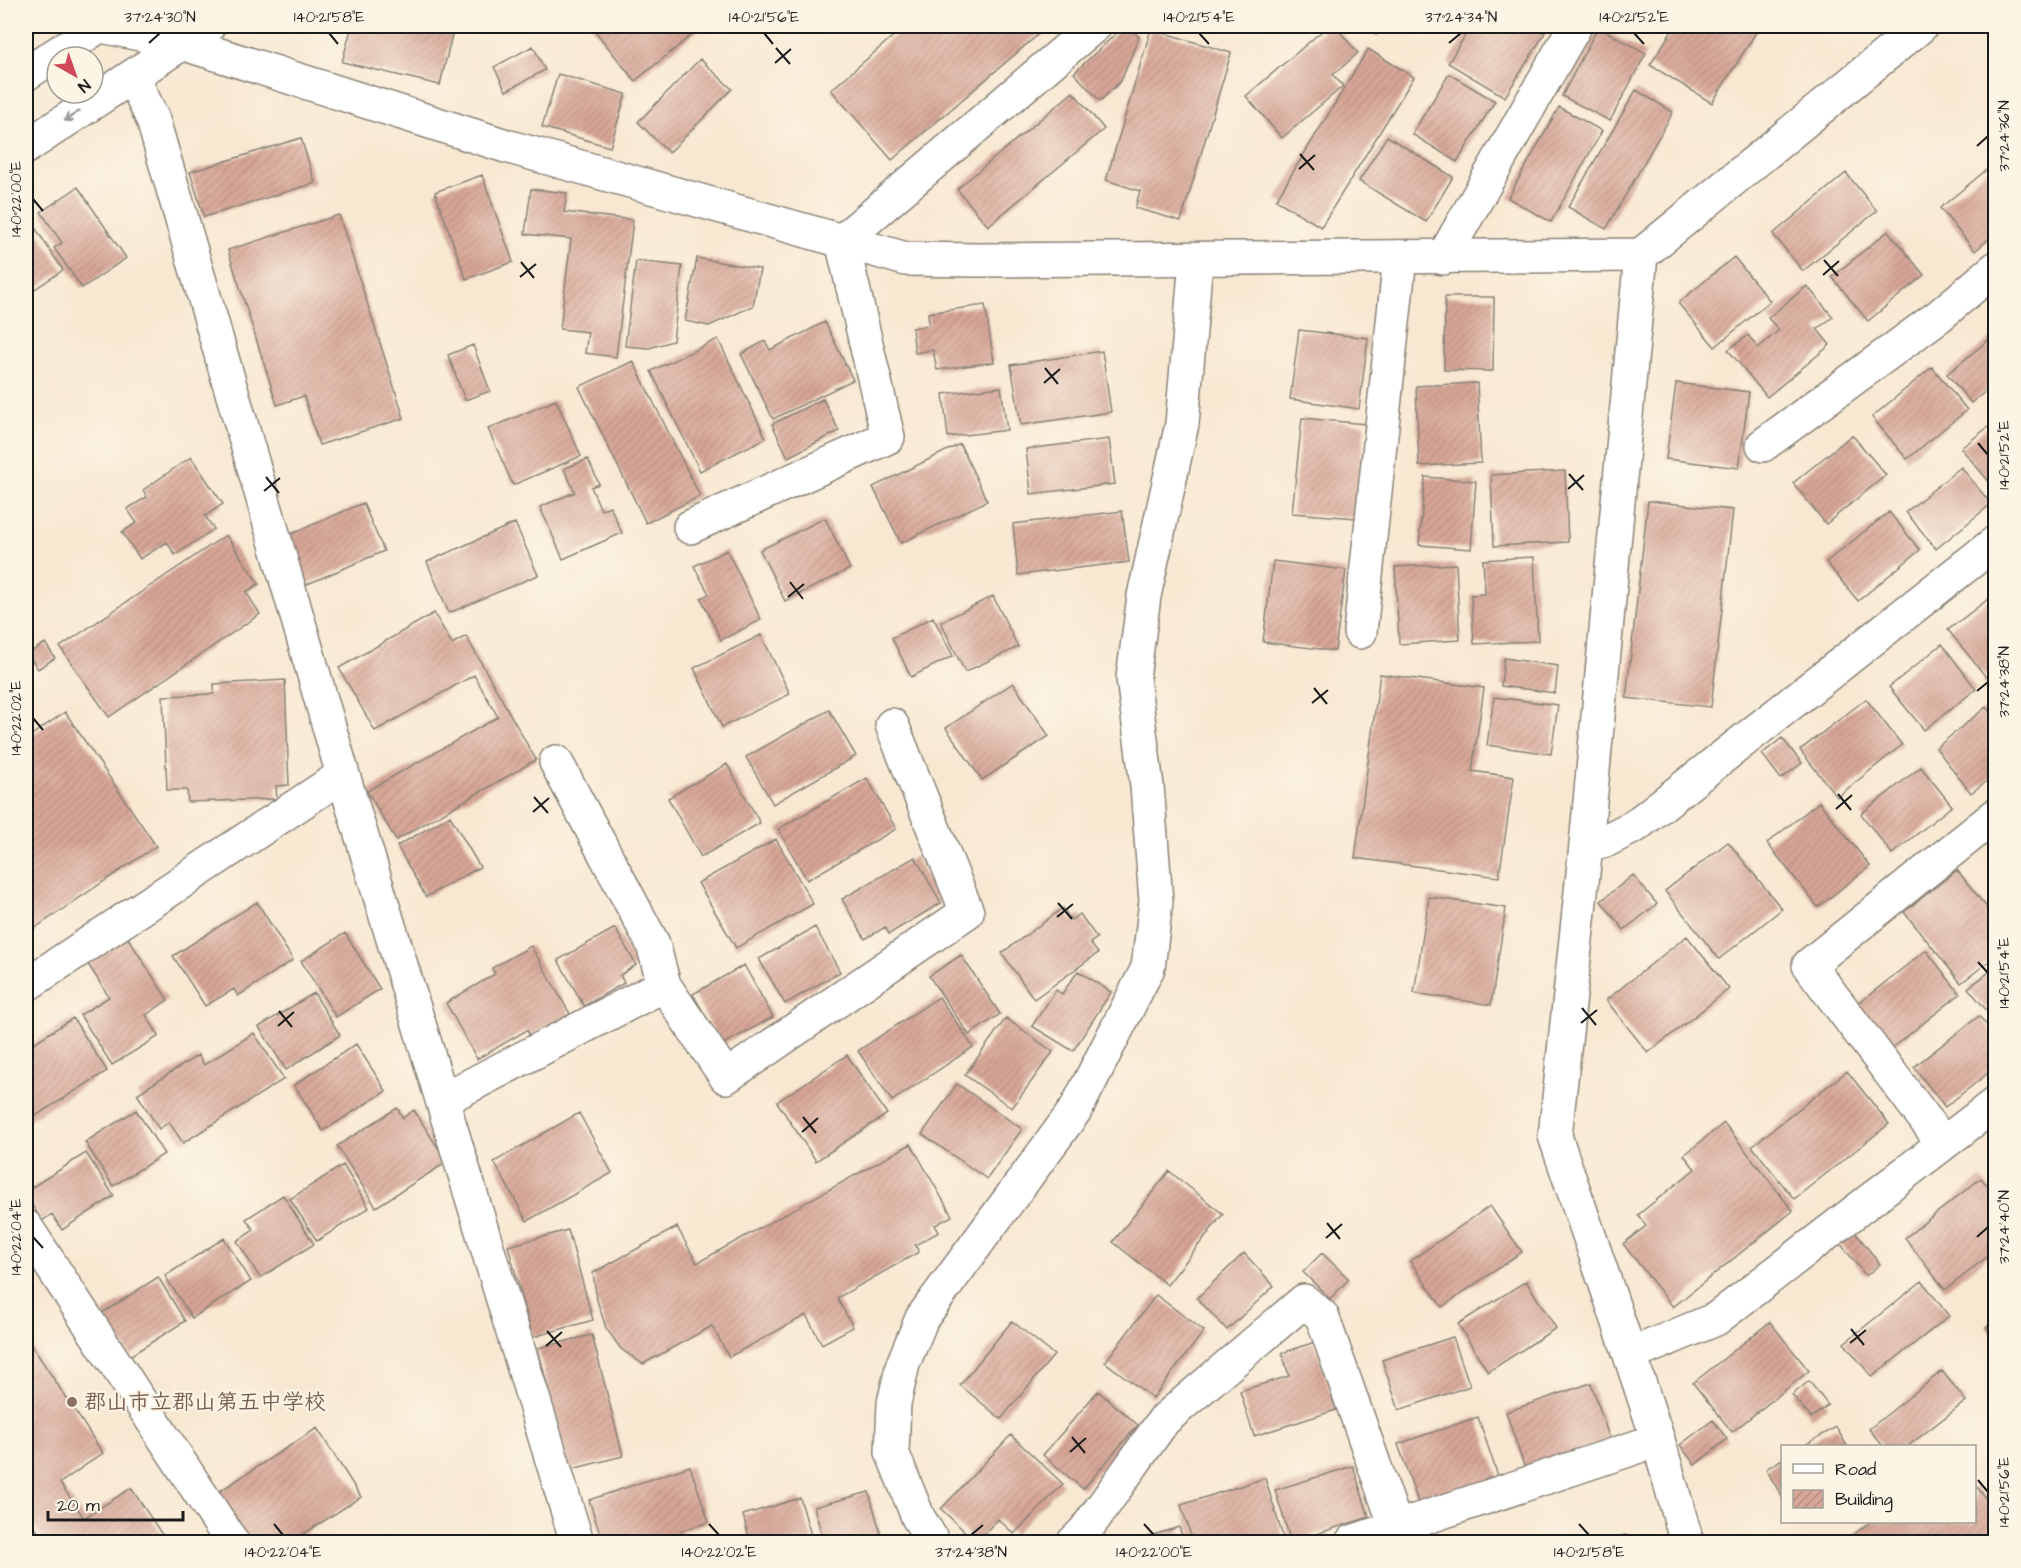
<svg xmlns="http://www.w3.org/2000/svg" width="2021" height="1568" viewBox="0 0 2021 1568" font-family="'Architects Daughter','Klee One',sans-serif">
<style>
.building{fill:url(#building-hatch)}
.lines{fill:none;stroke-linecap:round;stroke-linejoin:round}
.street-casing{stroke:#8a8277;stroke-width:36}
.secondary-casing{stroke:#8a8277;stroke-width:36}
.street{stroke:#fff;stroke-width:33}
.secondary{stroke:#fff;stroke-width:33}
.oneway{stroke:#999}
.ticks{fill:none;stroke:#1c1c1c;stroke-width:2}
.education-dot{fill:#8d6e63;stroke:#fcf5e5;stroke-width:2}
.labels{text-anchor:middle;dominant-baseline:central;stroke-width:4.5;stroke-linejoin:round;paint-order:stroke}
.education-label{font-size:22px;font-weight:bold;fill:#785e54;stroke:#fcf5e5;text-anchor:start}
.neatline{fill:none;stroke:#1c1c1c;stroke-width:2}
.ticks-label{font-size:15px;text-anchor:middle;fill:#1c1c1c}
</style>
<defs>
<pattern id="building-hatch" width="6" height="6" patternUnits="userSpaceOnUse" patternTransform="scale(1.5)"><rect width="6" height="6" fill="#d7a696"/><path d="M-1 1l2-2M0 6l6-6M5 7l2-2" fill="none" stroke="#b88e81"/></pattern>
</defs>
<rect width="100%" height="100%" fill="#fcf5e5"/>
<filter id="ink" filterUnits="userSpaceOnUse"><feTurbulence type="fractalNoise" baseFrequency=".0167" numOctaves="2"/><feDisplacementMap in="SourceGraphic" scale="12" xChannelSelector="R" yChannelSelector="G"/><feConvolveMatrix kernelMatrix="1 2 1 2 8 2 1 2 1" color-interpolation-filters="sRGB"/></filter>
<filter id="wash" filterUnits="userSpaceOnUse"><feTurbulence type="fractalNoise" baseFrequency=".008" numOctaves="4" result="noise"/><feDisplacementMap in="SourceGraphic" scale="24" xChannelSelector="R" yChannelSelector="G"/><feGaussianBlur stdDeviation="1.35" result="paint"/><feColorMatrix in="noise" values="0 0 0 0 0 0 0 0 0 0 0 0 0 0 0 0 0 1.4 0 .05"/><feComposite in="paint" operator="in"/></filter>
<g filter="url(#wash)">
<rect width="100%" height="100%" fill="#f8e8d2"/>
<g id="blocks">
<path class="building" d="M352,26H454L440,85L342,62Z
M591,26H703L635,81Z
M905,26H1048L892,160L831,90Z
M1124,26H1128L1139,37L1121,81L1100,101L1074,73Z
M1328,26H1335L1358,53L1333,75L1343,86L1282,138L1246,96Z
M1368,26H1387L1376,35Z
M1471,26H1533L1545,33L1505,97L1448,63Z
M1675,26H1760L1712,103L1650,65Z
M1598,27L1646,53L1610,121L1562,96Z
M1151,29L1231,53L1181,221L1135,208L1140,191L1106,180Z
M533,46L545,70L506,91L494,67Z
M1368,49L1414,77L1321,227L1276,200Z
M700,59L732,89L669,153L638,122Z
M558,74L626,94L610,147L542,127Z
M1449,74L1495,101L1457,162L1412,134Z
M1636,90L1673,112L1606,229L1568,207Z
M1073,92L1104,129L988,226L957,189Z
M1559,107L1602,131L1551,222L1508,198Z
M1387,136L1453,177L1426,222L1359,181Z
M301,138L315,183L204,217L190,172Z
M1996,162V233L1975,251L1940,208Z
M1846,173L1877,211L1803,271L1773,234Z
M482,175L513,262L466,279L435,192Z
M78,187L126,258L82,288L54,248L62,243L41,212Z
M531,189L567,193L564,212L633,220L616,357L585,353L588,332L560,329L571,239L525,234Z
M339,215L404,418L319,445L304,396L277,405L228,250Z
M32,223L63,270L26,295V227Z
M1888,231L1924,275L1868,321L1832,277Z
M1734,257L1770,301L1715,347L1678,303Z
M697,258L760,269L753,306L709,326L685,321Z
M636,261L682,266L673,341L649,348L625,346Z
M1807,286L1833,317L1817,329L1830,345L1767,397L1728,350L1748,335L1758,348L1779,330L1768,318Z
M1445,297H1494L1493,371L1444,370Z
M985,305L994,362L937,370L933,350L915,353L912,328L929,325L928,313Z
M825,322L853,380L773,419L741,354L765,341L770,350Z
M1299,330L1368,338L1359,409L1290,399Z
M1996,334V383L1971,403L1947,374Z
M718,339L766,438L700,471L651,371Z
M473,345L490,391L465,400L448,355Z
M1102,351L1111,412L1021,425L1011,365Z
M633,361L700,496L646,523L579,387Z
M1932,367L1967,410L1907,459L1872,417Z
M1477,383L1481,463L1419,466L1416,386Z
M1676,383L1749,392L1739,468L1666,459Z
M1001,387L1007,430L948,437L943,394Z
M823,399L839,431L788,457L772,424Z
M556,400L581,456L513,485L488,429Z
M1302,418L1365,424L1356,518L1292,513Z
M1996,421V490L1961,448Z
M1852,435L1886,475L1826,524L1793,483Z
M1109,439L1115,484L1031,494L1026,449Z
M960,444L987,501L901,543L873,487Z
M191,457L223,504L205,516L214,529L175,555L167,542L140,559L122,532L137,523L127,509L147,497L143,490Z
M588,459L599,484L591,487L601,510L610,506L622,533L563,559L540,507L575,492L564,469Z
M1961,467L1991,504L1936,549L1906,512Z
M1565,471L1568,542L1494,546L1491,475Z
M1425,477L1476,481L1471,549L1419,545Z
M1648,501L1733,510L1711,707L1626,698Z
M363,503L384,551L303,586L282,538Z
M1122,511L1129,562L1018,575L1013,524Z
M1889,512L1920,550L1858,601L1826,562Z
M825,518L850,569L785,601L760,550Z
M515,523L538,575L449,613L427,562Z
M226,535L259,584L246,592L260,614L109,717L60,647Z
M727,550L761,620L721,640L701,598L709,594L694,566Z
M1534,557L1538,641L1474,644L1471,595L1485,594L1483,560Z
M1273,561L1346,570L1335,651L1263,642Z
M1456,564L1460,640L1399,644L1395,567Z
M1996,593V669L1986,677L1948,630Z
M993,596L1018,647L965,672L941,622Z
M434,613L452,644L466,636L536,760L396,840L367,791L498,717L474,675L375,731L339,668Z
M933,617L953,656L911,677L892,638Z
M761,635L790,694L722,727L694,668Z
M45,643L55,658L38,669L28,654Z
M1942,644L1976,689L1924,730L1889,687Z
M1504,658L1558,666L1555,693L1501,686Z
M1380,674L1484,688L1472,771L1514,777L1499,877L1355,858Z
M285,680L289,785L276,786L277,799L188,802L187,790H167L163,696L214,694V684Z
M1013,683L1049,736L982,780L946,728Z
M1494,697L1558,705L1551,754L1487,745Z
M1866,699L1902,745L1837,797L1800,750Z
M1986,707L1996,719V774L1971,793L1936,748Z
M829,710L856,756L773,804L746,757Z
M65,712L156,846L26,934V739Z
M1782,738L1802,763L1781,779L1762,754Z
M727,764L760,823L701,857L668,798Z
M1921,767L1952,806L1892,854L1861,814Z
M867,778L896,829L807,880L778,829Z
M1819,802L1870,866L1818,907L1767,843Z
M450,816L480,867L426,897L397,846Z
M776,839L813,904L736,948L698,883Z
M1728,842L1782,909L1719,959L1665,891Z
M915,857L941,903L889,934L885,927L865,939L842,899Z
M1957,870L1996,919V956L1961,983L1904,912Z
M1633,875L1657,904L1624,930L1601,901Z
M1429,897L1506,908L1491,1005L1414,993Z
M257,902L293,960L238,996L234,989L205,1006L173,956Z
M1063,908L1071,920L1080,914L1097,938L1090,943L1098,953L1034,999L1002,953Z
M815,927L840,972L785,1004L759,959Z
M615,928L636,965L620,975L624,983L584,1006L558,960Z
M345,933L380,989L336,1017L301,961Z
M1687,936L1729,989L1648,1053L1606,1000Z
M128,938L168,1000L146,1015L159,1036L112,1065L80,1015L109,997L88,964Z
M531,946L570,1014L530,1036L527,1030L477,1059L446,1003L495,974L492,968Z
M1926,950L1960,994L1887,1052L1853,1008Z
M961,955L1000,1014L969,1035L929,976Z
M744,965L773,1017L722,1045L693,994Z
M1996,967V1022L1968,988Z
M1078,971L1111,992L1073,1051L1032,1026L1056,990L1062,994Z
M314,993L340,1035L286,1070L259,1027Z
M939,997L973,1047L892,1101L858,1051Z
M1979,1016L1996,1036V1067L1945,1107L1914,1067Z
M73,1018L107,1071L26,1122V1048Z
M1006,1018L1053,1052L1012,1108L965,1075Z
M254,1033L284,1079L183,1143L169,1122L159,1129L137,1094L198,1055L204,1065Z
M356,1044L386,1091L323,1131L294,1085Z
M847,1055L887,1114L816,1161L777,1102Z
M1847,1071L1889,1124L1794,1199L1752,1146Z
M957,1084L1022,1129L987,1179L922,1134Z
M397,1108L403,1118L414,1110L447,1162L376,1207L337,1146Z
M136,1110L164,1154L113,1186L85,1142Z
M579,1113L612,1173L527,1221L494,1162Z
M1724,1123L1793,1211L1673,1307L1623,1244L1646,1226L1638,1215L1695,1169L1684,1155Z
M911,1144L952,1216L935,1225L939,1232L915,1245L919,1252L837,1298L853,1327L822,1344L806,1315L729,1357L712,1326L643,1364L621,1349L606,1328L597,1300L593,1273L677,1227L697,1263Z
M86,1153L114,1196L62,1230L52,1214L42,1221L26,1195V1191Z
M343,1165L369,1208L317,1241L290,1199Z
M1169,1171L1223,1214L1167,1285L1113,1242Z
M1981,1178L1996,1196V1250L1945,1290L1905,1238Z
M283,1195L314,1244L260,1278L237,1241L254,1230L246,1219Z
M1490,1206L1522,1252L1442,1307L1410,1261Z
M568,1230L593,1320L533,1337L508,1246Z
M1854,1231L1880,1264L1866,1276L1839,1242Z
M224,1238L251,1281L192,1318L165,1276Z
M1244,1253L1274,1286L1227,1330L1197,1298Z
M1322,1253L1349,1279L1330,1299L1303,1272Z
M158,1277L185,1321L130,1356L102,1313Z
M1526,1281L1556,1328L1488,1372L1458,1324Z
M1922,1281L1949,1316L1872,1377L1844,1343Z
M1156,1295L1204,1331L1153,1398L1105,1362Z
M1996,1320V1340L1986,1327Z
M1012,1321L1054,1355L1001,1419L960,1385Z
M1770,1322L1809,1371L1732,1432L1693,1383Z
M592,1335L623,1456L568,1470L538,1348Z
M26,1337L103,1453L60,1483L84,1518L131,1488L167,1542H45L26,1514Z
M1453,1337L1470,1386L1399,1410L1382,1360Z
M1315,1342L1336,1410L1254,1436L1240,1391L1289,1376L1282,1353Z
M1942,1371L1966,1401L1908,1446H1883L1869,1429Z
M1809,1381L1828,1405L1811,1418L1792,1395Z
M1591,1383L1610,1440L1525,1469L1506,1412Z
M1098,1391L1138,1425L1083,1489L1043,1455Z
M1478,1417L1499,1479L1419,1505L1398,1444Z
M1713,1420L1727,1439L1695,1465L1680,1445Z
M1836,1427L1847,1446H1803Z
M317,1428L361,1497L291,1542H249L217,1493Z
M1011,1435L1063,1484L1014,1534L998,1519L976,1542L941,1509Z
M1782,1459V1497L1766,1469Z
M690,1466L709,1522L681,1531L683,1537L666,1542H603L589,1500Z
M1353,1466L1369,1517L1291,1542L1275,1490Z
M1265,1478L1284,1540L1276,1542H1193L1181,1505Z
M1974,1483L1996,1512V1542H1843L1871,1522H1974Z
M869,1492L883,1542H824L814,1507Z
M800,1498L813,1542H750L743,1515Z
M1179,1527L1184,1542H1131Z
M1626,1535L1627,1542H1596Z"/>
</g>
</g>
<g filter="url(#ink)">
<use href="#blocks" fill-opacity="0" stroke="#8a8277" stroke-width="1.5"/>
<g class="lines">
<defs>
<path id="street" d="M133,77L153,120L343,775L577,1542
M1641,255L1586,845L1555,1136L1630,1355L1658,1440L1687,1542
M1443,258L1575,26
M1763,445L1939,316L1996,268
M690,527L888,437L842,241L1094,26
M1360,632L1400,257
M556,762L653,944L664,985
M1586,845L1607,840L1635,826L1996,542
M26,985L343,775
M442,1100L664,985L726,1077L967,912L892,725
M1943,1143L1809,965L1996,815
M26,1227L232,1542
M1630,1355L1716,1319L1996,1103
M933,1542L918,1517L892,1452L894,1403L903,1364L922,1318L1076,1109L1148,968L1156,901L1147,786L1133,678L1144,596L1182,424L1196,260
M1074,1542L1085,1531L1164,1420L1304,1301L1322,1316L1396,1527
M1352,1542L1658,1440"/>
<path id="secondary" d="M102,26L182,43L506,146L906,259L978,260L1641,255L1921,26
M26,74L99,26
M26,147L208,26"/>
</defs>
<use href="#street" class="street-casing"/>
<use href="#secondary" class="secondary-casing"/>
<use href="#street" class="street"/>
<use href="#secondary" class="secondary"/>
</g>
<defs><path id="oneway-shaft" d="M-6 0H5M1.5-3L5.5 0L1.5 3" fill="none" stroke-width="1.6" stroke-linecap="round" stroke-linejoin="round" transform="scale(1.5)"/></defs>
<use class="oneway" href="#oneway-shaft" transform="translate(72 116) rotate(147)"/>
</g>
<path class="ticks" d="M329,33L338,44M764,33L773,44M1199,33L1209,44M1634,33L1644,44M149,43L160,33M1449,43L1461,33M776,48L790,64M775,63L791,49M1977,146L1988,136M1300,154L1314,170M1299,169L1315,155M33,199L43,211M1824,260L1838,276M521,262L534,278M1823,275L1839,261M520,277L536,264M1045,368L1058,384M1044,383L1060,369M1978,443L1988,455M1569,474L1583,490M266,477L279,493M1568,489L1584,475M264,491L280,478M790,582L803,599M788,597L804,584M1314,688L1327,704M1977,691L1988,682M1312,703L1328,690M33,718L43,730M1838,794L1851,810M534,797L548,813M1836,809L1852,795M533,812L549,798M1058,903L1072,919M1057,917L1073,904M1978,962L1988,973M1582,1008L1596,1025M279,1011L292,1027M1581,1023L1597,1010M278,1026L294,1012M803,1117L816,1133M802,1132L818,1118M1327,1223L1340,1239M33,1237L43,1248M1977,1237L1988,1227M1326,1238L1342,1224M1851,1329L1864,1345M547,1331L561,1347M1850,1343L1866,1330M546,1346L562,1332M1072,1437L1085,1453M1070,1452L1086,1438M1978,1480L1988,1492M274,1524L283,1535M709,1524L719,1535M1144,1524L1154,1535M1579,1524L1589,1535M971,1535L983,1525"/>
<circle class="education-dot" cx="72" cy="1402" r="6"/>
<g class="labels">
<g class="education-label">
<text x="84" y="1402">郡山市立郡山第五中学校</text>
</g>
</g>
<rect width="2021" height="1568" fill="none" stroke="#fcf5e5" stroke-width="66"/>
<rect x="1781" y="1445" width="195" height="78" fill="#fcf5e5" stroke="#a29e95" stroke-width="1.5"/>
<rect x="1793" y="1464" width="30" height="9" fill="#ffffff" stroke="#a29e95" stroke-width="1.5"/>
<text x="1835" y="1475" font-size="18" fill="#1c1c1c">Road</text>
<rect x="1793" y="1490" width="30" height="18" fill="url(#building-hatch)" stroke="#a29e95" stroke-width="1.5"/>
<text x="1835" y="1505" font-size="18" fill="#1c1c1c">Building</text>
<g transform="translate(75 75) rotate(140)"><circle r="28" fill="#fcf5e5" stroke="#a29e95" stroke-width="1.5"/>
<path d="M0-4.5L10 22L0 15L-10 22Z" fill="#d1495b"/>
<text y="-9" font-size="16" font-weight="bold" text-anchor="middle" fill="#1c1c1c">N</text>
</g>
<path d="M48 1511v9h135v-9" fill="none" stroke="#1c1c1c" stroke-width="3"/>
<text x="57" y="1511" font-size="18" fill="#1c1c1c" stroke="#fcf5e5" stroke-width="4.5" paint-order="stroke">20 m</text>
<rect x="33" y="33" width="1955" height="1502" class="neatline"/>
<g class="ticks-label">
<text x="160" y="22">37°24'30"N</text>
<text x="329" y="22">140°21'58"E</text>
<text x="764" y="22">140°21'56"E</text>
<text x="1199" y="22">140°21'54"E</text>
<text x="1461" y="22">37°24'34"N</text>
<text x="1634" y="22">140°21'52"E</text>
<text transform="translate(2004 136) rotate(-90)" y="5">37°24'36"N</text>
<text transform="translate(16 199) rotate(-90)" y="5">140°22'00"E</text>
<text transform="translate(2004 455) rotate(-90)" y="5">140°21'52"E</text>
<text transform="translate(2004 682) rotate(-90)" y="5">37°24'38"N</text>
<text transform="translate(16 718) rotate(-90)" y="5">140°22'02"E</text>
<text transform="translate(2004 973) rotate(-90)" y="5">140°21'54"E</text>
<text transform="translate(2004 1227) rotate(-90)" y="5">37°24'40"N</text>
<text transform="translate(16 1237) rotate(-90)" y="5">140°22'04"E</text>
<text transform="translate(2004 1492) rotate(-90)" y="5">140°21'56"E</text>
<text x="283" y="1557">140°22'04"E</text>
<text x="719" y="1557">140°22'02"E</text>
<text x="971" y="1557">37°24'38"N</text>
<text x="1154" y="1557">140°22'00"E</text>
<text x="1589" y="1557">140°21'58"E</text>
</g>
</svg>
